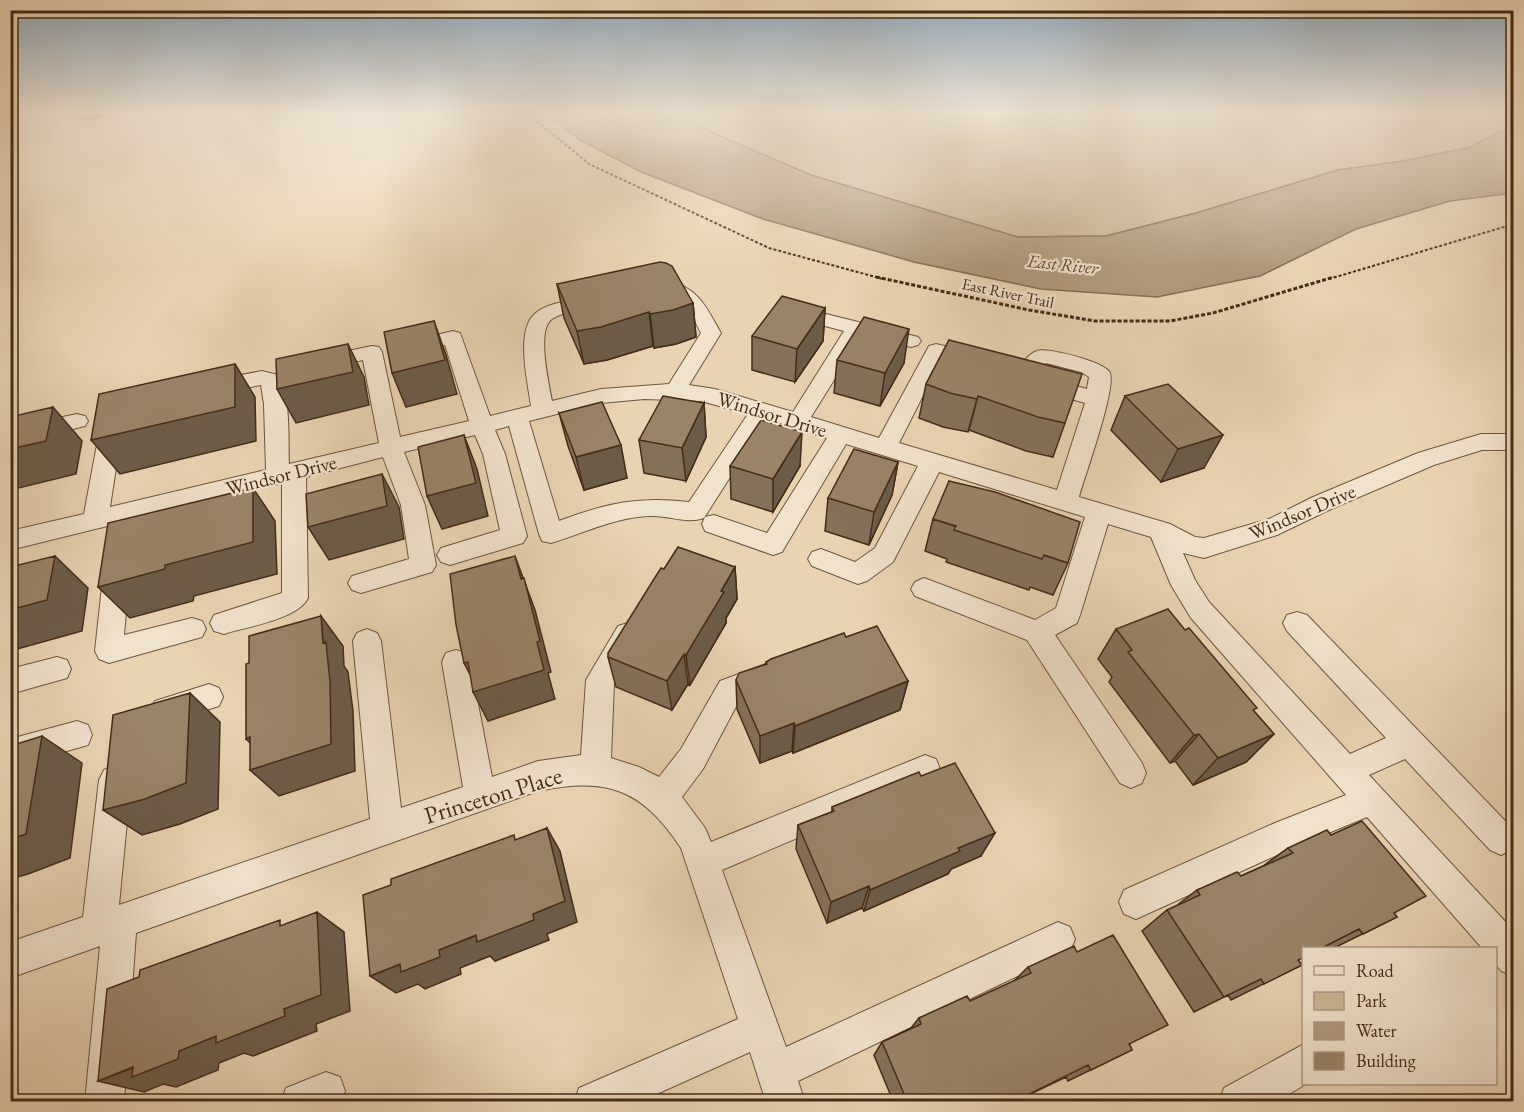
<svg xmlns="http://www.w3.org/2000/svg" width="1524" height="1112" viewBox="0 0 1524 1112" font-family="'EB Garamond',serif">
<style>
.green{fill:#ccb798;stroke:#887259;stroke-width:1.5}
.water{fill:#b09a7e;stroke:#846e56;stroke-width:1.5}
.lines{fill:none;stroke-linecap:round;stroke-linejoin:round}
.minor-casing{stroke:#6c5640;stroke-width:2}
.path-far1{stroke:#432c1a;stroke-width:2;stroke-dasharray:3 2;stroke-linecap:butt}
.path{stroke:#432c1a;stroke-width:3;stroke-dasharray:4 2;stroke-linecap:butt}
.minor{fill:#f0e2cd;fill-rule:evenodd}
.wall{fill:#84715a;stroke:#432c1a;stroke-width:1.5}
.shaded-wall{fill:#6b5c4a;stroke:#432c1a;stroke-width:1.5}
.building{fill:#998369;stroke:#432c1a;stroke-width:1.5}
.labels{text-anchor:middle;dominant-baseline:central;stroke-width:4.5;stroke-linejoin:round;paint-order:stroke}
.far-street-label{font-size:16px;fill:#432c1a;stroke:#f0e2cd}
.far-water-label{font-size:18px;font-style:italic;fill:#5e4833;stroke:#f0e2cd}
.street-label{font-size:20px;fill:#432c1a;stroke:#f0e2cd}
.near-street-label{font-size:24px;fill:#432c1a;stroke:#f0e2cd}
</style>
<rect width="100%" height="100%" fill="#e8d3b2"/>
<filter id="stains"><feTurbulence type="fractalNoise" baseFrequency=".00333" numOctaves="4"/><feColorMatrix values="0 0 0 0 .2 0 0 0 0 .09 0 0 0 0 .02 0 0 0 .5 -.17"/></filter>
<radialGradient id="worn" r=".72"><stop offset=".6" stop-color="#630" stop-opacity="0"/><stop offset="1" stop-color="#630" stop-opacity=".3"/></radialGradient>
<path class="green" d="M680,112H1513L1514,125L1471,147L1403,161L1338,170L1196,213L1106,236L1017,237L811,176L702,128Z"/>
<path class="water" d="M544,112H680L702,128L811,175L1018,237L1106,236L1196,213L1338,170L1404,161L1471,147L1513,125V193L1450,201L1356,229L1260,276L1157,297L1041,289L914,262L763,219L641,172L580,140Z"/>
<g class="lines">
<defs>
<path id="minor" d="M668,281C699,288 706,307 721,333L689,385L715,389L793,412L844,331L787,316L784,312L787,308L794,306L918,337L921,341L918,345L911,347L862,335L811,417L879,438L929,346L936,344L983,355L986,360L983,365L976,366L942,358L899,443L1057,490L1085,403L1028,387L1017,375C1022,365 1026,355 1037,351C1047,347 1106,362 1110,373C1116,390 1085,475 1079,497L1170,524L1195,537L1204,538L1269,519L1313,497L1418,453L1481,434H1514V450H1482L1434,465L1331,509L1277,535L1204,558L1183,553L1195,580L1209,602L1350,754L1386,738L1287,631L1283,623L1287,615L1297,612L1307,615L1512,828L1514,848L1501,855L1490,850L1405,759L1369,775L1514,931V976L1501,971L1496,964V948H1482L1367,817L1297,846L1136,919L1124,914L1119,902L1124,890L1275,823L1346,795L1191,618L1171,585L1151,537L1108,524L1080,615L1077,623L1055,635L1142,763L1146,773L1142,783L1131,788L1120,783L1027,640L915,596L911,589L915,582L924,578L1035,620L1056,608L1085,517L939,472L893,562L867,581L858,584L812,566L808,559L812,552L821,549L855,562L875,548L918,466L846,444L782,552L773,555L705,531L702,524L705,517L714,515L767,533L827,438L767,419L704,518C687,524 670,516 653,516C617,516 585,533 551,543L542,541L539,534L509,426L495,430L505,454L527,536L523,543L450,565L441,562L437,555L441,548L500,530L483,454L475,435L404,452L425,505L436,565L432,572L361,593L352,590L348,583L352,576L409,559L401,505L383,457L306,477L308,598C298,619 246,627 224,634L214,631L210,623L214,615L282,593V483L10,550V531L84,514L101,423L104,418L112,415L120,418L123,423L110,507L266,470L264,404L261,385L214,394L206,392L203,387L206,382L214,380L262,371L278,375C291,394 288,441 289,464L379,443L363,360L320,370L313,368L310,363L313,358L372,346L379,347L382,352L400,437L469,421L445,345L408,353L401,351L398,347L401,343L453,331L460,333L490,416L531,406C528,382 514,328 537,312C552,301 577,300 595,296L602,298L605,302L602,306C586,310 566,310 552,319C536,330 549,384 552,401L601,389L669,384L701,333C694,320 686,298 670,293C664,291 657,294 650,292L648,288L650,284ZM1046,363L1081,372L1089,377L1087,389L1042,377L1039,374ZM644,399L701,401L748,414L689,502C638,496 607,503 559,521L529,421L601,403Z
M77,414L85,416L88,421L85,426L10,444V428Z
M117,558L126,561L130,568L124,635L192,618L202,621L206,629L202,637L109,663L99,659L95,651L104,568L108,561Z
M628,623L638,626L642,634L614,682L611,758L639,767L659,777L681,749L720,681L768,663L778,666L782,675L778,684L740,699L703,769L682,797L705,828L711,842L925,755L936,759L940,769L936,779L722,870L786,1047L1058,922L1070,927L1075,939L1070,951L798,1081L805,1102H766L750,1052L639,1102H574L579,1088L738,1019L681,848C641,788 607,777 538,791L136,933L124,1102H85L100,946L10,978V942L83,917L99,780L104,770L115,765L126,770L131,780L119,905L370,819L353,641L357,633L367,629L377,633L381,641L401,808L463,787L442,662L446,653L456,650L466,653L470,662L492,777L538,761L581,755L586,680L618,626Z
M57,657L67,660L71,669L67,678L10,694V669Z
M209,684L219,688L223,697L219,706L165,723L155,719L150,710L155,701Z
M77,721L88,725L92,735L88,745L10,767V739Z
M1304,1044V1084H1306L1276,1102H1219L1224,1088Z
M326,1072L340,1077L345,1091L341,1102H281L286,1088Z"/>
</defs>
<use href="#minor" class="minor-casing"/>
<path class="path-far1" d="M526,112L589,164L769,248L883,279
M1329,279L1514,224"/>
<path class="path" d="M876,277L1029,310L1095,321H1170L1213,313L1334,277"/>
<use href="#minor" class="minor"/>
</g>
<path class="wall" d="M557,284L693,303L696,337L676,344L654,348L653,346L607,360L584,364L564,318Z
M825,308L823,341L795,382L752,370V336Z
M949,340L1065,423L1053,457L1026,451L969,430L968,432L943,427L919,418L926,384Z
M837,360L904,363L880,406L834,393Z
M1125,396L1204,468L1161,482L1111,430Z
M704,403L706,437L686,481L644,473L639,440Z
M559,413L627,478L584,490L568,446Z
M898,462L892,495L869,545L825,531L828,498Z
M730,466H800L773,512L731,499Z
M933,519L1068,563L1053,595L1030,587L1029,590L946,562L947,559L925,551Z
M735,567L737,599L726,618V623L690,685L688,684L672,710L616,687L608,657L664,569Z
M1116,629L1254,711L1274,734L1246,762L1193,785L1175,761L1170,763L1109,682L1112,677L1098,659Z
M846,637L908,681L900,710L793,753L792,751L760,763L737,709L736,680L766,665V662Z
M921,776L981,856L951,869L948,874L864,911L862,908L827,923L796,849L798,825L832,812V807Z
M1288,848L1394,913L1397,917L1334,948H1304L1298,960L1302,965L1231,1000L1228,995L1194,1012L1142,931L1167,910L1176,906L1197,890L1241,876L1263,866Z
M1028,967L1130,1045L1132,1050L1068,1081L1066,1077L1016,1101H893L874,1055L882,1042L911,1028L919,1018L970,1001L1014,981Z"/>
<path class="shaded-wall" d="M10,112H19L13,130L10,131Z
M76,112H103L102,117L81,120Z
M693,303L696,337L676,344L654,348L650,314Z
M825,308L823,341L795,382L797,349Z
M649,312L653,346L607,360L584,364L577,331Z
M434,321L446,355L457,394L406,407L392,373Z
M909,329L904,363L880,406L885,373Z
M348,344L364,377L369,405L296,423L277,389Z
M235,364L255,397L256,441L120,474L91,440Z
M978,396L969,430L968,432L977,399Z
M704,403L706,437L686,481L682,448Z
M53,407L82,441L76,474L10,490V449Z
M802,432L800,466L773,512V479Z
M464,435L477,469L488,516L442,529L427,496Z
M1223,435L1204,468L1161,482L1178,449Z
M621,445L627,478L584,490L576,457Z
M898,462L892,495L869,545L874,512Z
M382,474L399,507L404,539L329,560L308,527Z
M253,488L275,521L277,574L194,596L193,601L130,618L98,587L165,565Z
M55,556L88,588L82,631L10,651V610Z
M515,556L535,610L551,672L548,673L555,699L488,721L473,692L478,690L464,663L521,579Z
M735,567L737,599L726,618V623L690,685L686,655L721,591Z
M321,616L343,646L344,666L348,672L353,711L355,771L279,796L250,770L271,763L246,739L323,643Z
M684,654L688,684L672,710L667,681Z
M908,681L900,710L793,753L795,726Z
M190,693L220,722L218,809L180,824L142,835L103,810Z
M794,723L792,751L760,763V736Z
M1199,734L1175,761L1170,763L1194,735Z
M1274,734L1246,762L1193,785L1218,758Z
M42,736L82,763L70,858L28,874L10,879V840Z
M547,828L560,851L577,922L547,934L549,940L495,961L490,956L460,968L461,974L425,989L418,984L396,993L370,976L533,914Z
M995,833L981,856L951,869L948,874L864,911L870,890L958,848Z
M869,886L862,908L827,923L831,902Z
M317,912L344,932L350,1011L316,1024L317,1031L253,1056L244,1053L219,1063L218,1070L176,1087L163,1084L144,1092L98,1081L179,1051L284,1009Z"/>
<path class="building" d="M660,262L666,263L672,266L693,303L673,310L650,314L649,312L601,327L577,331L557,284Z
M782,296L825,308L797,349L752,336Z
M864,317L909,329L885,373L837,360Z
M434,321L445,360L392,373L384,332Z
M949,340L1082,374L1065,423L1038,417L978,396L977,399L950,393L926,384Z
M348,344L353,372L277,389L276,359Z
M235,364V407L91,440L99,394Z
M1168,384L1223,435L1178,449L1125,396Z
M663,396L704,403L682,448L639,440Z
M602,402L621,445L576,457L559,413Z
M53,407L46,441L10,449V417Z
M761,420L802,432L773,479L730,466Z
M464,435L476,483L427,496L418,447Z
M854,449L898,462L874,512L828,498Z
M382,474L387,506L308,527L306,494Z
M949,481L995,492L1080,522L1068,563L1044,555L1042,559L954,530L956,526L933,519Z
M253,488V542L165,565V569L98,587L108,523Z
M678,547L735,567L721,591L724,592L686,655L684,654L667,681L608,657V653L654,579L661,568L664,569Z
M55,556L47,600L10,610V567Z
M515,556L521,579L524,578L540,641L537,642L544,670L473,692L468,662L464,663L456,625L450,574Z
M1168,609L1185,630L1189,628L1257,708L1253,710L1274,734L1218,758L1199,734L1194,735L1128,652L1132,650L1116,629Z
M321,616L323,643L326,642L330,682L331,744L250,770V737L246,739V664L249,663V636Z
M877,626L908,681L795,726L794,723L760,736L736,680L739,673L767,664L766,662L771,659L844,633L846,637Z
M190,693L186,783L145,799L103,810L113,715Z
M42,736L26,834L10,840V746Z
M955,763L995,833L958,848L960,851L870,890L869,886L831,902L798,825L834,811L832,807L919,772L921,776Z
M1362,821L1426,896L1394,913L1397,917L1363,934L1359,929L1322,948H1304V958L1298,960L1302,965L1264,984L1261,979L1224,997L1167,910L1200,895L1197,890L1237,872L1241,876L1293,853L1288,848L1327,830L1331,835Z
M547,828L565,901L533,914L534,920L477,942L476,935L439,950L440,957L401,972L400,964L370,976L363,895L391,885V879L514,835L515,840Z
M317,912L321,995L284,1009L285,1016L216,1043V1036L179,1051L178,1059L132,1077L133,1067L98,1081L107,989L139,977L140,970L280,920V926Z
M1113,935L1168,1025L1129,1044L1132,1050L1091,1070L1088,1065L1015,1101H907L882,1042L921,1024L919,1018L967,996L970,1001L1031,973L1028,967L1074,946L1077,952Z"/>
<linearGradient id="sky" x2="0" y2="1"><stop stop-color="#91aabe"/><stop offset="0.42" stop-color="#f5ebdc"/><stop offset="1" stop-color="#f5ebdc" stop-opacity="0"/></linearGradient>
<rect width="1524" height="268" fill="url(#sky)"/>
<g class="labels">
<g class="far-street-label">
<text transform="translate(1008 293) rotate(12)">East River Trail</text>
</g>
<g class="far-water-label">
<text transform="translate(1063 264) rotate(6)">East River</text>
</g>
<g class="street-label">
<text transform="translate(772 414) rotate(17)">Windsor Drive</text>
<text transform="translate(281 475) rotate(-14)">Windsor Drive</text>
<text transform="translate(1302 512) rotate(-23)">Windsor Drive</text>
</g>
<g class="near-street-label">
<text transform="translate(493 795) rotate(-17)">Princeton Place</text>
</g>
</g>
<rect width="1524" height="1112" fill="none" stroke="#e8d3b2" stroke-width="36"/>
<rect x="12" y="12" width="1500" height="1088" fill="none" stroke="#432c1a" stroke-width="3"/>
<rect x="18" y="18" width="1488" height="1076" fill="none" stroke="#432c1a" stroke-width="1.5"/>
<rect x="1302" y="947" width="195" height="138" fill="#f0e2cd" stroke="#ab9985" stroke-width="1.5"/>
<rect x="1314" y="966" width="30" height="9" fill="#f0e2cd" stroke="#ab9985" stroke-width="1.5"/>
<text x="1356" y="977" font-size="18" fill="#432c1a">Road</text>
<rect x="1314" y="992" width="30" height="18" fill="#ccb798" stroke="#ab9985" stroke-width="1.5"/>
<text x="1356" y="1007" font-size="18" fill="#432c1a">Park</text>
<rect x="1314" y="1022" width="30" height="18" fill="#b09a7e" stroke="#ab9985" stroke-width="1.5"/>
<text x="1356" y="1037" font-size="18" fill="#432c1a">Water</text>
<rect x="1314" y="1052" width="30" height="18" fill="#998369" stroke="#ab9985" stroke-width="1.5"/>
<text x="1356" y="1067" font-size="18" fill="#432c1a">Building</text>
<rect width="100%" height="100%" filter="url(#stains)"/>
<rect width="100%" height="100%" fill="url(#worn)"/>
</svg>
